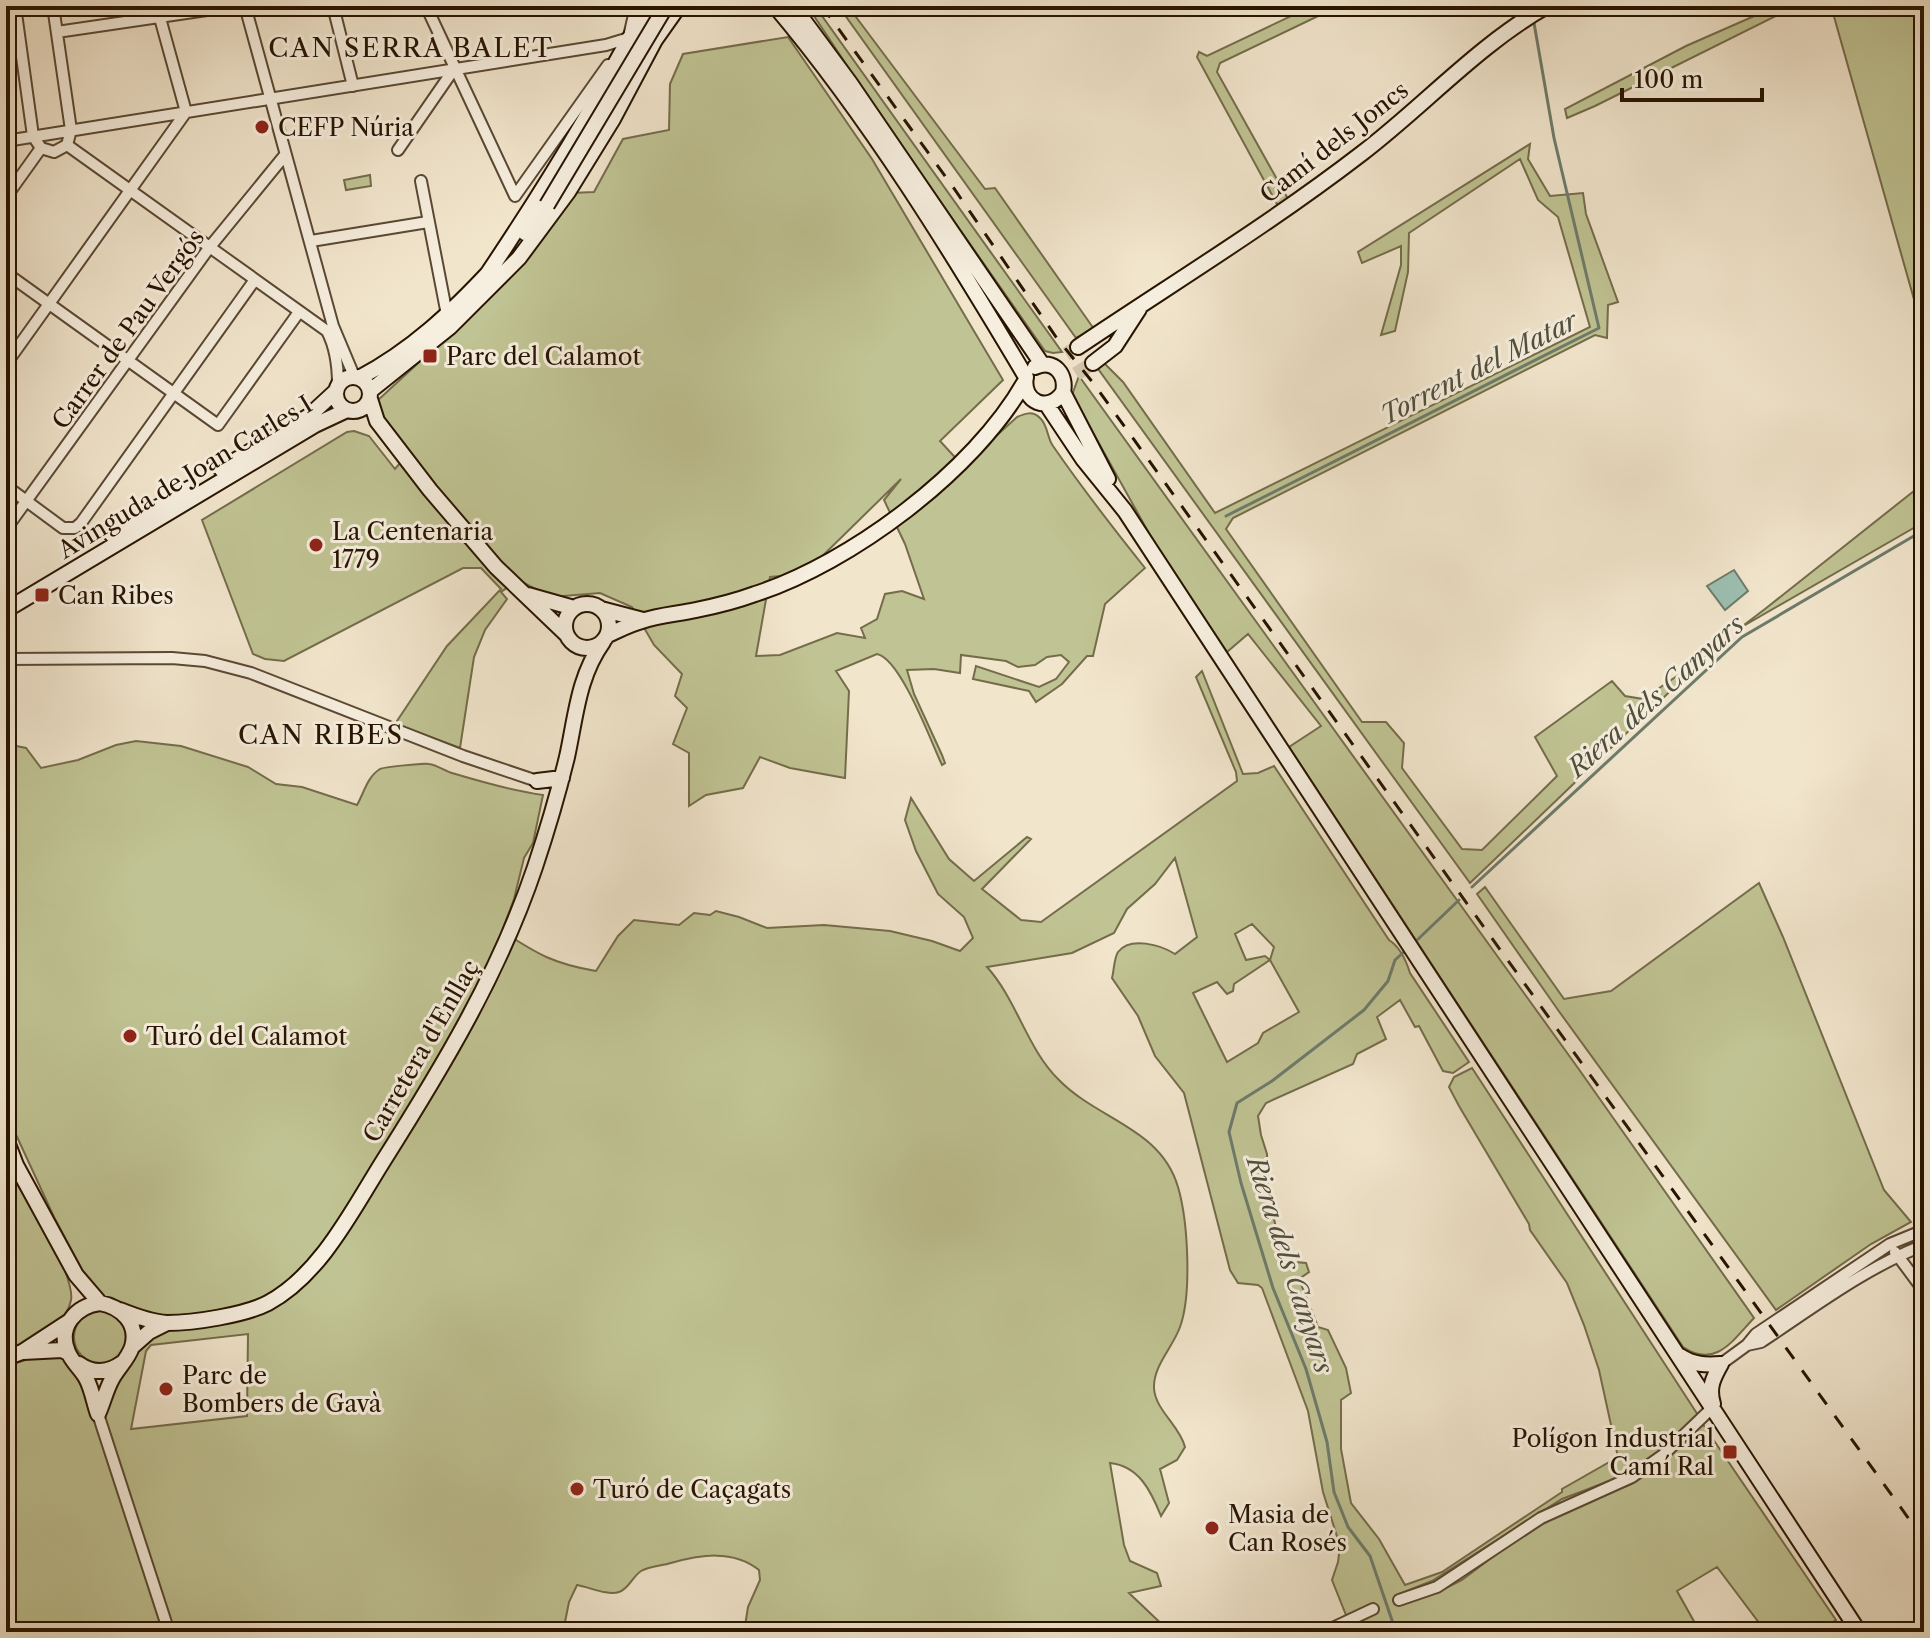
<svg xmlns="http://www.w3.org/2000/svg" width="1930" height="1638" viewBox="0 0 1930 1638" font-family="'Libre Caslon Text',serif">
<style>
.green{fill:#c0c393;stroke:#746c4a;stroke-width:2;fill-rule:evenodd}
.water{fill:#9cc0b2;stroke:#6d7b6b;stroke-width:2}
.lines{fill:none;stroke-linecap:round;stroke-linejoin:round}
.stream{stroke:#6d7b6b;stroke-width:3}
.secondary-tunnel{stroke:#d3c6ad;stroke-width:14;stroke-dasharray:14 7;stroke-linecap:butt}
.street-casing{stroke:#5a4833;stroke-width:14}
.secondary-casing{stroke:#271400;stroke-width:18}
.street{stroke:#f6eede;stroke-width:10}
.secondary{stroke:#f6eede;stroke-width:14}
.rail{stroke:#271400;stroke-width:3;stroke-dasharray:14 14;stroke-linecap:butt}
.secondary-bridge-casing{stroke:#271400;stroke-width:18;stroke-linecap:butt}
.secondary-bridge{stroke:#f6eede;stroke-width:14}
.poi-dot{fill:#8f2418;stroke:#f6eede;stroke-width:3}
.labels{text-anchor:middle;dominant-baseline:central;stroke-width:6;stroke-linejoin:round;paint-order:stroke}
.poi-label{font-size:24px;fill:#271400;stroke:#f6eede;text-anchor:start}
.street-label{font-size:24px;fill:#271400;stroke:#f6eede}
.neighbourhood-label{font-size:26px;letter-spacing:2px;fill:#271400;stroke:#f6eede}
.water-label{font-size:26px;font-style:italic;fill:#50503e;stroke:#f6eede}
</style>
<rect width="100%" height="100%" fill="#f1e5cc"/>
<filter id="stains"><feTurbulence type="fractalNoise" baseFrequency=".0025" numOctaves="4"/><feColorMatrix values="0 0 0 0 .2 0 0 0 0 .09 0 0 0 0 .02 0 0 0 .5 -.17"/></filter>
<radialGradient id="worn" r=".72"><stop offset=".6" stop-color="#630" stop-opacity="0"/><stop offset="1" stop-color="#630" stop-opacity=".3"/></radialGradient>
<path class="green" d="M848,6H857L850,9L985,189L995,188L1094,329L1076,338L842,11L849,9Z
M1312,6H1339L1220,63L1217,72L1288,199L1278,206L1197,57L1199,52L1207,56Z
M1777,6H1796L1595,106L1567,118L1565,109L1686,46Z
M1831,6H1924V334L1917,310Z
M814,16H822L1062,352L1053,353L1045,351L888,127Z
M788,37L872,159L1003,380L940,441L963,466L1017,417C1026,413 1033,411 1040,418C1048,425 1047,438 1053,446C1082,488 1113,528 1145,568L1105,604L1093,656H1087L1062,684L1036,702L1029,691L973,679L976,666L1039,687L1056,679L1069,662L1061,655L1047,657L1035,665L1018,667L1006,661L961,655L960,673L934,669L907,670L914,694L942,755L945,763L942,765C931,742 901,659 877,654L836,671L849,691L845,778L790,768L760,757L743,788L706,795L689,806V753L673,744L687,708L675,696L682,674L654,645L632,607L600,593L551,597L518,580L467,529L384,422L377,401L492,295L571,193L594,192L623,139L669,130L670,84L683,54ZM901,479L884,500L905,544L924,599L902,591L885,594L877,619L861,628L865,638L837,633L780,655L756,656L770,577L804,574Z
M1530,144L1528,159L1550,196L1583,193L1586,214L1618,302L1608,305L1607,338L1595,335L1233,518L1226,529L1362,722H1386L1404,743L1402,768L1462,849L1482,850L1557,776L1535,737L1612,681L1625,696L1643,699L1708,655L1470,883L1096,366L1103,362L1123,382L1215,513L1590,327L1558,217L1538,200L1520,159L1409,233L1408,272L1395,331L1381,335L1401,265V246L1362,263L1358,252Z
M370,175L371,186L346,190L344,180Z
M1079,376L1578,1068L1754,1318C1733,1340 1716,1369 1683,1347L1289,747L1321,726L1248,634L1227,652L1160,553L1072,395Z
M354,431L369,436L395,469L400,463L484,563L508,587L501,592L507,599L485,630L474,657L460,748L395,724L447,646L501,589L481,568H463L284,661L265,659L253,654L202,520L347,432Z
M1924,483V522L1740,628L1765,609Z
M1202,671L1243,774L1258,773L1274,766L1389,940C1400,947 1406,960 1410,973L1469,1062L1453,1073L1443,1071L1419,1026L1415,1027L1400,1000L1377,1017L1386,1039L1357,1054L1353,1064L1266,1103L1258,1116L1261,1135L1267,1154L1268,1194L1284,1261L1306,1263L1309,1272L1299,1279L1318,1327L1328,1330L1346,1368L1351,1393L1341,1400V1449L1351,1503L1379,1539L1405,1585L1442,1572L1562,1492V1489L1618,1457L1599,1370L1584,1325L1567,1283L1530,1230L1529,1224L1459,1106L1449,1087L1454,1077L1472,1068L1474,1071L1698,1415L1655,1457L1625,1475L1562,1499L1432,1581L1396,1595L1398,1604L1442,1590L1462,1580L1514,1541L1563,1512L1631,1484L1653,1469L1702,1423L1836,1620L1818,1632H1766L1717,1567L1677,1591L1700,1632H1373L1362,1622L1346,1615L1332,1580L1338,1562L1340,1546L1323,1492L1308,1411L1262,1288L1258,1285L1238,1283L1230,1270L1184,1093L1155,1056L1138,1016L1112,978C1114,971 1114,958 1118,952C1130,936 1161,945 1175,954L1197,937L1175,858L1155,884L1127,909L1114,933L1072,953L987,967C1017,1000 1027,1049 1059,1080C1098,1120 1161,1128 1178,1187C1188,1221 1192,1294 1180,1327C1173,1347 1153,1366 1154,1388C1155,1410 1180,1426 1185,1447L1177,1460L1160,1469L1169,1503L1161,1516C1151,1491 1139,1466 1110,1463L1124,1545L1130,1561L1157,1573L1161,1586L1129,1593L1170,1632H744L748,1607L760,1580L759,1570C733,1549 700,1555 671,1563C661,1566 650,1566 641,1571C632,1577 629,1589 619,1592C608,1596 589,1587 577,1585L569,1602L563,1632H6V1366L32,1358L64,1355L84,1391L97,1421L120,1380L137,1315L104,1299L89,1283L54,1217L6,1113V744L26,748L41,768L78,760L116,745L136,741L181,746L248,767L276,784L302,787L357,805C364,793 367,777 380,769C384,767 424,763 429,764C437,765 445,771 452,773C482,782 513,791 543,795L533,843L524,858L514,899L502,931C537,954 554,964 596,971L618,936L634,920L679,925L694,913L710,915L716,911L739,917L767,928L824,925L890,931L932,941L960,951L973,938L964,917L938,894L916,851L905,820L911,798L949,859L974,881L1027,837L1031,839L982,889L1021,920L1041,922L1237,781L1236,772L1196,677ZM1252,924L1274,947L1270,960L1265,956L1246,960L1235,934ZM1270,960L1299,1012L1263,1033L1258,1043L1227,1062L1193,993L1217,982L1227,994L1233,991L1234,984ZM248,1334L247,1416L131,1429L146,1351L151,1345Z
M1759,883L1783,937L1884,1190L1911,1222L1871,1244L1776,1310L1558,1010L1477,894L1485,887L1564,999L1611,991Z
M6,1146C19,1172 76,1277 71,1300C65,1330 30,1342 6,1353Z
M74 1337a26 26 0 1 1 52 0a26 26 0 1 1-52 0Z"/>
<path class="water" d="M1734,570L1748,591L1725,610L1707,586Z"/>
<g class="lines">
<path class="stream" d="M1226,516L1599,328L1554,138L1534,23
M1472,887L1742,637L1924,530
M1414,943L1459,900
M1396,1632L1370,1556L1348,1527L1334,1492L1327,1442L1306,1369L1273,1288L1241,1183L1229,1132L1237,1103L1272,1081L1364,1010L1388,981L1395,960L1406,950"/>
<path class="secondary-tunnel" d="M1066,354L1078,347
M1076,374L1093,363"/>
<defs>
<path id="street" d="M15,6L33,136L41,148L54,152L67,145L71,130L53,6
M245,6L333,326L354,376
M333,6L353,86
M426,6L515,196L608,65
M513,6H518
M57,32L234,6
M630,32L636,6
M6,141L606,45L629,38
M67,145L327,331C336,348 338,366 338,385
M398,150L454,69
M421,181L447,315
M6,197L41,148
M311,241L428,222
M6,273L218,425L299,312
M6,364L186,112L160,18L154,6
M6,486L63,528H75L81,523L254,281
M6,529L209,248L285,155
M6,659L172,658L205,661L251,673L463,756L537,781
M1895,1252L1924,1291
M1747,1345L1761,1342C1814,1307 1865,1268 1924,1245
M1721,1364L1747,1345L1756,1334L1890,1244L1924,1230
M98,1414L169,1632
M1399,1600L1437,1587L1541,1518L1632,1477L1663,1455L1712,1408
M1324,1632L1373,1609"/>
<path id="secondary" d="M775,6C870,119 950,249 1026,377C1021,402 1049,414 1063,392
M793,6L850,83L1042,364
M525,233L547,205
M486,276C521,224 554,172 585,119C607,81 625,41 650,6
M1078,347C1173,283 1270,224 1361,154C1424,106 1478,45 1547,6
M1093,363L1115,346L1139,309
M1035,367C1054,358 1067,375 1063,392L1108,479
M336 394a17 17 0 1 1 34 0a17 17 0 1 1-34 0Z
M359,378C412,350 452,312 492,269
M370,391L450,327L519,258L568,192L613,119L655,40L679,6
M370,399L377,421L430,490L496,567L567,635
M1047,405L1083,459L1125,511L1859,1632
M221,469L309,416L336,391
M112,535L190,488
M528,595L574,608
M565 626a22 22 0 1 1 44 0a22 22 0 1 1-44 0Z
M601,609L643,620
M6,610L315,425L347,410
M608,635C619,630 630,624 642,621C659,615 678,614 696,610C716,606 736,601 755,594C851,563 974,471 1024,383
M537,781L562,778
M6,1139L16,1165L76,1275L100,1303
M100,1303C122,1307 139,1324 132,1347C128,1359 118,1368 112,1379C106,1390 103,1403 98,1414C94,1403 92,1389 86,1378C81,1369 72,1362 68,1352C57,1327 76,1306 100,1303Z
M120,1310C135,1316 151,1322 167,1323C194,1323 245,1315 268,1303C320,1275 352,1211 382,1163C442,1068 499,974 535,867C547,831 558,794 567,757C576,716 578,677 603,642
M132,1347L149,1332L167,1323
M23,1352L62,1350L68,1353
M1680,1356C1694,1365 1705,1365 1721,1364
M6,1358L22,1352L68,1322
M79,1364C93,1374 108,1373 122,1363
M1713,1404C1708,1388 1713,1378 1721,1364"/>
</defs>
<use href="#street" class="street-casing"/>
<use href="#secondary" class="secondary-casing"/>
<use href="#street" class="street"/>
<use href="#secondary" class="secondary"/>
<path class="rail" d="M822,6L953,187L1056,337L1094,384L1924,1540"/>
<defs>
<path id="secondary-bridge" d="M547,205L666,6"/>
</defs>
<use href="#secondary-bridge" class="secondary-bridge-casing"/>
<use href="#secondary-bridge" class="secondary-bridge"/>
</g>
<g class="poi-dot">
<circle cx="262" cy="127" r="8"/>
<rect x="422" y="348" width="16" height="16" rx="4"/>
<circle cx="316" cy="545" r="8"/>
<rect x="34" y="587" width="16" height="16" rx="4"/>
<circle cx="130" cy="1036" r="8"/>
<circle cx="166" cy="1389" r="8"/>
<rect x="1722" y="1444" width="16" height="16" rx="4"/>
<circle cx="577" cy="1489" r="8"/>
<circle cx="1212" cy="1528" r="8"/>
</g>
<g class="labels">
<g class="poi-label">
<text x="278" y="127">CEFP Núria</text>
<text x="446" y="356">Parc del Calamot</text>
<text x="332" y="531">La Centenaria<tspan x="332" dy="28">1779</tspan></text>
<text x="58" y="595">Can Ribes</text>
<text x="146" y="1036">Turó del Calamot</text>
<text x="182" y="1375">Parc de<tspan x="182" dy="28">Bombers de Gavà</tspan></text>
<text x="1714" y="1438" text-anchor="end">Polígon Industrial<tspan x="1714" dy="28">Camí Ral</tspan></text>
<text x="593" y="1489">Turó de Caçagats</text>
<text x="1228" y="1514">Masia de<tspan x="1228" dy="28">Can Rosés</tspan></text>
</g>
<g class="street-label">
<text transform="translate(1334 142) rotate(-38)">Camí dels Joncs</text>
<text transform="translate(128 329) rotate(-54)">Carrer de Pau Vergós</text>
<text transform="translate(185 477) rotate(-31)">Avinguda de Joan Carles I</text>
<text transform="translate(421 1051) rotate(-60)">Carretera d'Enllaç</text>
</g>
<g class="neighbourhood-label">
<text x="411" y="48">CAN SERRA BALET</text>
<text x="321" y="735">CAN RIBES</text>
</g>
<g class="water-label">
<text transform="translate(1479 368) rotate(-27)">Torrent del Matar</text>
<text transform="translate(1656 696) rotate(-42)">Riera dels Canyars</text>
<text transform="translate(1290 1265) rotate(72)">Riera dels Canyars</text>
</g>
</g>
<rect width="1930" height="1638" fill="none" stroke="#f1e5cc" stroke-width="32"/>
<rect x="8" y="8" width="1914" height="1622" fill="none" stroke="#271400" stroke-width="4"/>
<rect x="16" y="16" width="1898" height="1606" fill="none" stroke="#271400" stroke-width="2"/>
<path d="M1622 88v12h140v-12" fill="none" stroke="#271400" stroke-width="4"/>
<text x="1634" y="88" font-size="24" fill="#271400" stroke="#f6eede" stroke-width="6" paint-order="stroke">100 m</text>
<rect width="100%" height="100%" filter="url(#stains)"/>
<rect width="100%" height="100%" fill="url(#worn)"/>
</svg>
